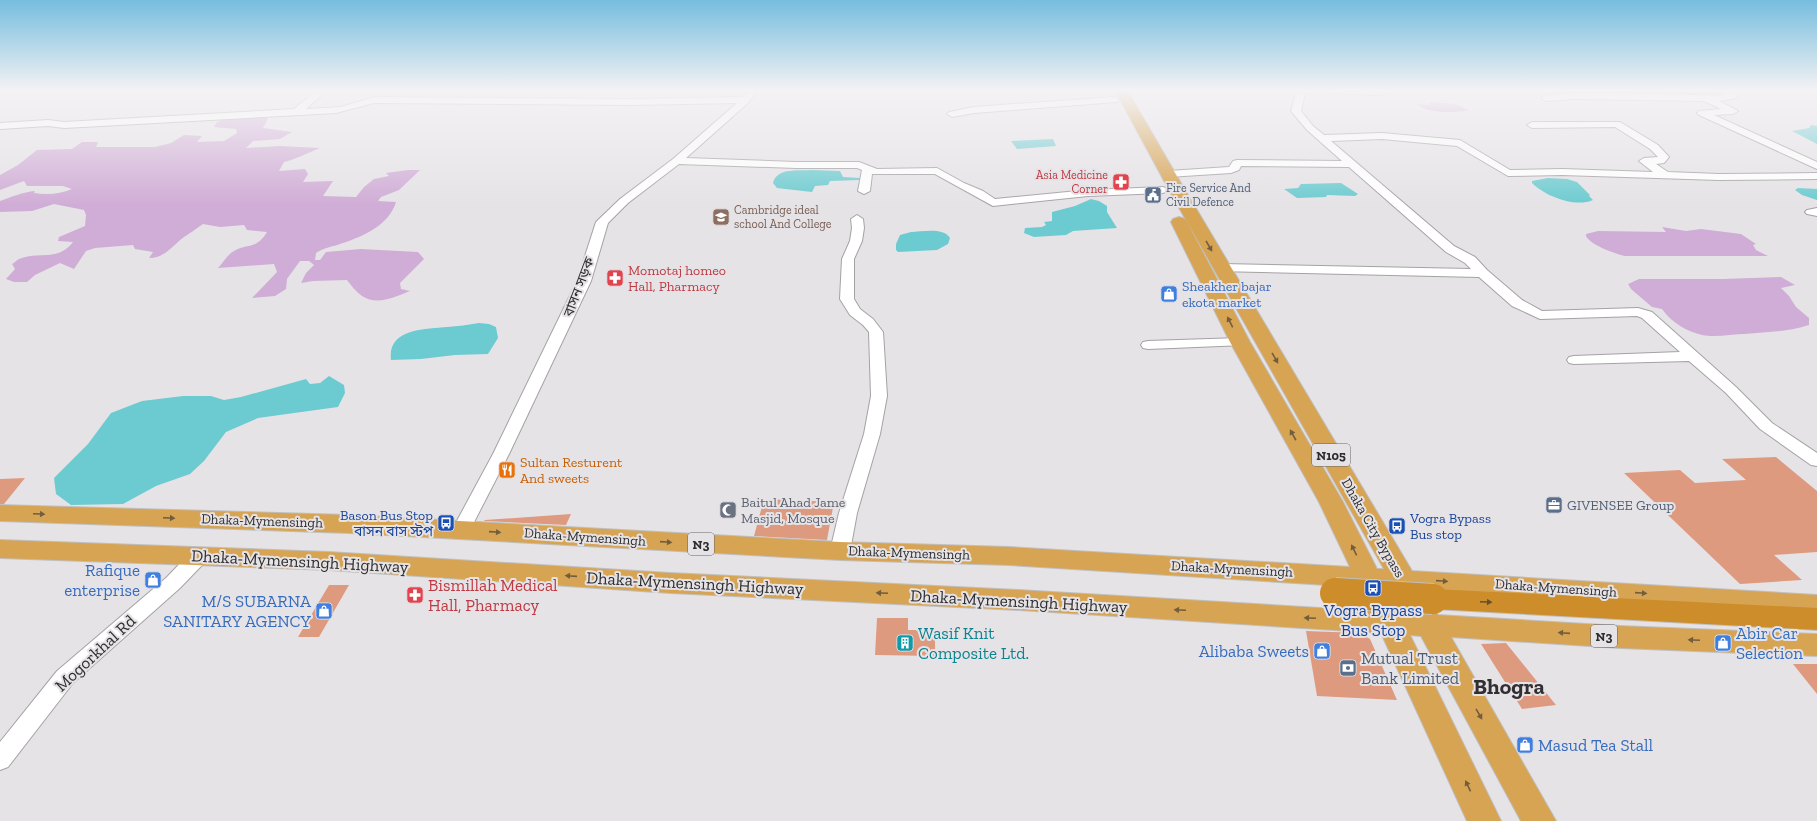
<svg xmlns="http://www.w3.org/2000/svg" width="1817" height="821" viewBox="0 0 1817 821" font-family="'Zilla Slab','Noto Sans Bengali',serif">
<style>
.green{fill:#d0add6}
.water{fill:#6ccbd0}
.building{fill:#de9a7f}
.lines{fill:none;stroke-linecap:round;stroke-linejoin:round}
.minor-casing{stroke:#a5a2a5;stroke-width:2}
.trunk-casing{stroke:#c0c0c0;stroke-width:2}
.motorway-casing{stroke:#c0c0c0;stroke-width:2}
.minor{fill:#fff;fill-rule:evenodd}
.trunk{fill:#d7a454;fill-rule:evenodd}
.motorway{fill:#cd8d2a;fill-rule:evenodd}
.motorway-bridge-casing{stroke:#c0c0c0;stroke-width:32;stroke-linecap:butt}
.motorway-bridge{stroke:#cd8d2a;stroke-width:30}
.oneway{fill:#725d3d}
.oneway2{fill:#664f2d}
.labels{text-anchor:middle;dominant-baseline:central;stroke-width:4;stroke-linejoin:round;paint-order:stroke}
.far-health-label{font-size:12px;fill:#be3a42;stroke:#e6e3e7;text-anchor:end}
.far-service-label{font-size:12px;fill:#4e5e75;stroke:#e6e3e7;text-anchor:start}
.far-education-label{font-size:12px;fill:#785e54;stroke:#e6e3e7;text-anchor:start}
.shield{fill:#e6e3e7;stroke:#656466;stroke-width:1}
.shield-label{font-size:13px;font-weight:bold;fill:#2e2d2e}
.health-label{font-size:14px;fill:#be3a42;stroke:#e6e3e7;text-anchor:start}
.shop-label{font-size:14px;fill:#366cbe;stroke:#e6e3e7;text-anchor:start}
.street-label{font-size:14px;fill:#2e2d2e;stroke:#e6e3e7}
.food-label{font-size:14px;fill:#c56008;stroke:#e6e3e7;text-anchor:start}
.worship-label{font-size:14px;fill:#5b616d;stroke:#e6e3e7;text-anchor:start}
.service-label{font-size:14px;fill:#4e5e75;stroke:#e6e3e7;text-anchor:start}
.transit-label{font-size:14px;fill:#164399;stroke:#e6e3e7;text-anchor:end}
.near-street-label{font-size:17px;fill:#2e2d2e;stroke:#e6e3e7}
.near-shop-label{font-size:17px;fill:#366cbe;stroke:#e6e3e7;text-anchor:end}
.near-health-label{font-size:17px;fill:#be3a42;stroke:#e6e3e7;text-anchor:start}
.near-transit-label{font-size:17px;fill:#164399;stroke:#e6e3e7}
.near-culture-label{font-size:17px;fill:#0d838f;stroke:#e6e3e7;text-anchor:start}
.near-service-label{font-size:17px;fill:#4e5e75;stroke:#e6e3e7;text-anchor:start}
.near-district-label{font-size:22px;font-weight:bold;fill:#322f32;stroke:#e6e3e7}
</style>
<rect width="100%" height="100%" fill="#e6e3e7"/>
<path class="green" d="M1431,102L1455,104L1469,110C1457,113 1427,114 1417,104L1428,105Z
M232,117L268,118L263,128L292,132L280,139L253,141L246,148L280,146L320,148C307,153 297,159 284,162L279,171L305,169L308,174L303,182L333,181L323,196L356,197L364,187L374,179L389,176L386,173L408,170H420L399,190L381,197L378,201L396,202C389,225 364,236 343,243C333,247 325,247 316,253L315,260H320L326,252L361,249L418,252L424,259L400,283L401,289L410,291C395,297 377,306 362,296C356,292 351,285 347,280L313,281L301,283L306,273L314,265L309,261H300L287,279L286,289L275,296L252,298L277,272L274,264L218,268C223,263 228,254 234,251C248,243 256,250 267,232L247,230L244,225L220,227L203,224C196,229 190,233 184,237C172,246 165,258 149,258L153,252L135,249L133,245L95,248L86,251L74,269L60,263L35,275L27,282H14L6,279L15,269L12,264C14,263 17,260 19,259C37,251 58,262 73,242L58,241L59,237L85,226L86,215L84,210L54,204L32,211L0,212V201C11,197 23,192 35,191L34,193C48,195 60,194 72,189L63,186H27L24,181L0,190V175L18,165L37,150L72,149L82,142H98L96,147H155L171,143L184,135L202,136L197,142L224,141L237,133L236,129L214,127L217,122Z
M1662,227L1686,231L1701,229L1741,234L1756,244L1753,245L1756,250L1768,256H1625C1616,254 1590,245 1586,236V234L1598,231L1666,232Z
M1781,277L1795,285L1781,288L1789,296L1796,307L1809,318V325C1788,332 1767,332 1745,334C1732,334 1716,338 1702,335C1686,331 1672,323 1662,309L1652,307L1631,289L1628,284L1639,279H1723Z"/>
<path class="water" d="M1674,90H1707L1716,95L1714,96C1701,96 1685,97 1674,90Z
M1811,125L1817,126V144L1792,131L1809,128Z
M1053,139L1056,146L1017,149L1011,141Z
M812,170L840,171L843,177L860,178L859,180L830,181L828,185L815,186L812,192L777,188L773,183C777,167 799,171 812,170Z
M1548,178L1567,179L1577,182L1590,195L1589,196L1593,200C1575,208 1545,196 1532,183V181Z
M1341,183L1358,194L1355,196L1327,195L1326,197L1297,198L1284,189L1298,188L1301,184Z
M1798,188L1817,189V200L1802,195L1795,190Z
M1091,199L1099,201L1107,206V212L1117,228L1073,231L1066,235L1034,237L1024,233L1025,228L1042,227L1046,225L1044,222L1052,221V212L1075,206Z
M911,232C922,232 943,227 950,238L948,244L937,250L898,252L896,250V244L900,235Z
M479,323L489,324L496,327L498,338L488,354L455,355L421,359L391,360C387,328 426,329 447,327C458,326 468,325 479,323Z
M329,376L344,385L345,393L338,407L258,418L226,432L204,461L190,474L156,486L123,504L71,505L56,494L54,478L88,444L111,413L142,401L183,396H211L224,400L241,397L306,379L310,384L320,383Z"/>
<path class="building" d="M1776,457L1817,491V552L1774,555L1802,580L1740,584L1624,473L1680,470L1695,483L1746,480L1722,459Z
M25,478L4,504H0V479Z
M764,499L834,502L827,540L754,536Z
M571,514L566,525L484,521L485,520Z
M329,585H349L319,637H298Z
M877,618H908V630H935V656L875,655Z
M1306,631L1360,633L1370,639L1397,700L1317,696Z
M1506,643L1556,705L1522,709L1481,644Z
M1793,664H1817V694Z"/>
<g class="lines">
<defs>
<path id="minor" d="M317,90H327L306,109L341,107L374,97L630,99L743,97L749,90H758L749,102L686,158L796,162H859L877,169L937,168L964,183L983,191L995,199L1088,190L1163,187L1169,190L1163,193L1088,196L993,206L935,174H872L870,191L864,194L858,191L862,170L857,168H796L679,164L628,203L608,223L591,281L509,454L470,530L468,534L461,536L454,534L452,530L493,454L577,281L596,222L620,199L673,159L737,103L630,105L374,103L336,113L64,128L48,126L0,129V123L48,120L64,122L294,109Z
M1297,90H1316L1305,93L1301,111L1313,126L1324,135L1382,133L1460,140L1510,170L1562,169L1653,172L1639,161L1644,158L1658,157L1650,149L1615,127L1532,128L1527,125L1532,122H1620L1658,145L1669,157L1664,163L1656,164L1668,172L1719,174L1817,173V179L1719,180L1562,175L1508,176L1457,146L1382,139L1331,141L1454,246L1475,257L1487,270L1522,300L1542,311L1638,308L1652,312L1736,387L1772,423L1817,453V466L1811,465L1760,429L1726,393L1689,361L1574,364L1569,363L1567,360L1569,357L1574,356L1680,352L1642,318L1637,316L1540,319L1512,306L1479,277L1217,271L1216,268L1217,265L1222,264L1471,269L1465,263L1446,252L1349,167L1241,166L1239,170L1231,173L1168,177L1163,174L1168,171L1229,167L1233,161L1237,160L1342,161L1307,130L1291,111Z
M1327,90H1394L1380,95L1331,93Z
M1718,90C1725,90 1732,90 1738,96L1736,98L1719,101L1738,111L1733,114L1714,115L1817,162V169L1699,115L1697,113L1699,111L1721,109L1704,101L1573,99L1546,101L1541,98C1552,87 1698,97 1724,95Z
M1114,97L1117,98L1119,100L1117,102L974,113L952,117L947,114L949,112L974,107Z
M1817,208V216L1807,214L1805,212L1807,210Z
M857,215L863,219L864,228L862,241L854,259V299L860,309L873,319L883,332L887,396L880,434L857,513L850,551L847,556L840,558L833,556L830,551L839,513L864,434L871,396L869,332L863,325L850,315L840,299L842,259L850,241L852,228L851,219Z
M1240,338L1245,339L1247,342L1245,345L1148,349L1143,348L1141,345L1143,342L1148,341Z
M200,548L207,550L210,555L207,560L180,588L73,683L8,767L0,770V742L57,671L166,578L193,550Z"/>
<path id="trunk" d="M1115,90H1127L1185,190L1412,571L1817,595V615L1424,591L1438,615L1620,626L1817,634V656L1620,648L1451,637L1556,821H1521L1421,636L1410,635L1501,821H1467L1381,633L1019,610L670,593L329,570L0,558V540L329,552L670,573L1019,590L1371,611L1359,587L1009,565L840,560L349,533L0,521V505L349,515L840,542L1009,547L1350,567L1319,502L1230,342L1171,222L1173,219L1179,217L1185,219L1187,222L1250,342L1343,502L1377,569H1384L1169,190ZM1387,589H1396L1409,613H1399Z"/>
<path id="motorway" d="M1433,589L1817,608V630L1433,609L1423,606L1419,599L1423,592Z"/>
</defs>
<use href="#minor" class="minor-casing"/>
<use href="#trunk" class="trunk-casing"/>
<use href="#motorway" class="motorway-casing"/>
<use href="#minor" class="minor"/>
<use href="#trunk" class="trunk"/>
<use href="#motorway" class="motorway"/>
<defs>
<path id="motorway-bridge" d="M1335,593L1433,599"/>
</defs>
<use href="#motorway-bridge" class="motorway-bridge-casing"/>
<use href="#motorway-bridge" class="motorway-bridge"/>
</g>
<defs><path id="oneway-solid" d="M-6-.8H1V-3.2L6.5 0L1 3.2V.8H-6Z"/></defs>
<g class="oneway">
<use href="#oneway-solid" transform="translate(1209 246) rotate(60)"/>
<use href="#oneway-solid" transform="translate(1230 322) rotate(-117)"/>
<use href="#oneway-solid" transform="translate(1275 358) rotate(60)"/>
<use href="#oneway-solid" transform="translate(1293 435) rotate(-119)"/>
<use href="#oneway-solid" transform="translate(39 514) rotate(2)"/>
<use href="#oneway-solid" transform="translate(169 518) rotate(2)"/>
<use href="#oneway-solid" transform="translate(495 532) rotate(4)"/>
<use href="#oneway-solid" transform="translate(666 542) rotate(4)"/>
<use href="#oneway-solid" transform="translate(1354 550) rotate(-116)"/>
<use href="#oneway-solid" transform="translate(571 576) rotate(-176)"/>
<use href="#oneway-solid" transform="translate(1442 581) rotate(4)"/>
<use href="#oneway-solid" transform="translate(882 593) rotate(-177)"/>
<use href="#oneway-solid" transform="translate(1641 593) rotate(4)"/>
<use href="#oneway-solid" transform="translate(1180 610) rotate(-177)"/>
<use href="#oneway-solid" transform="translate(1310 618) rotate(-177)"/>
<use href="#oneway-solid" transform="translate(1564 633) rotate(-176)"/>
<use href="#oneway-solid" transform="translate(1694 640) rotate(-177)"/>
<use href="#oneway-solid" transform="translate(1479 714) rotate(60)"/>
<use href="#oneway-solid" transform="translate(1468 786) rotate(-115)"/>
</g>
<use class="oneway2" href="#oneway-solid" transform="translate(1486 602) rotate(3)"/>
<linearGradient id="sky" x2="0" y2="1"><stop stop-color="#76bdde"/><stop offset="0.44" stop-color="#f4f2f4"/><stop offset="1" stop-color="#f4f2f4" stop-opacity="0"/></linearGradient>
<rect width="1817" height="205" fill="url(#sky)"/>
<defs>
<symbol id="pharmacy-square" viewBox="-11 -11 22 22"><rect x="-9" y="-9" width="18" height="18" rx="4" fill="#e0444e" stroke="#e6e3e7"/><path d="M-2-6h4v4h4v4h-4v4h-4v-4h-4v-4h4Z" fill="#fff"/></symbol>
<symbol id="civic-square" viewBox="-11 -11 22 22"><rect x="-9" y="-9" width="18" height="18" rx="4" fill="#5c6f8a" stroke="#e6e3e7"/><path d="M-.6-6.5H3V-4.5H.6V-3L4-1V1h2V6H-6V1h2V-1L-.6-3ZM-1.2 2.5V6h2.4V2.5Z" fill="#fff"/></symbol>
<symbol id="university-square" viewBox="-11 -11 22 22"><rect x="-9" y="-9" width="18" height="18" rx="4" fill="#8d6e63" stroke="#e6e3e7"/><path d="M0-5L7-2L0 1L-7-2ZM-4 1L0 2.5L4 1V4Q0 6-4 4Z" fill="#fff"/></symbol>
<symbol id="shop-square" viewBox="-11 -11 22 22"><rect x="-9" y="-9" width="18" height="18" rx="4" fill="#3f7fe0" stroke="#e6e3e7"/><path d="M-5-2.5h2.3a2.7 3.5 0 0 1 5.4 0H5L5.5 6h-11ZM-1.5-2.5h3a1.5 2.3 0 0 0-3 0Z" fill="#fff"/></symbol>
<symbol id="restaurant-square" viewBox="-11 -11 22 22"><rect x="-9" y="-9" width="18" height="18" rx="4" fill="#e8710a" stroke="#e6e3e7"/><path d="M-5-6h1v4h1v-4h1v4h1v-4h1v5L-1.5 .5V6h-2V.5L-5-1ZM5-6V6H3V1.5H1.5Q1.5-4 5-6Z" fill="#fff"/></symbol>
<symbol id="office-square" viewBox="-11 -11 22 22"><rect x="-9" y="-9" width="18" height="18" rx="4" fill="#5c6f8a" stroke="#e6e3e7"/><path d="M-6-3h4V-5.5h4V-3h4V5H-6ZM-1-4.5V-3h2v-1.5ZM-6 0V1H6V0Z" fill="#fff"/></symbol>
<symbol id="mosque-square" viewBox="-11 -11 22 22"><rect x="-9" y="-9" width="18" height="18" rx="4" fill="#6b7280" stroke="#e6e3e7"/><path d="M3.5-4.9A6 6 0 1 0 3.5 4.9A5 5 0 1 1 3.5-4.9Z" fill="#fff"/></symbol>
<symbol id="bus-square" viewBox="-11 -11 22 22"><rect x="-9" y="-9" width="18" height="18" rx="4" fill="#1a4fb4" stroke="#e6e3e7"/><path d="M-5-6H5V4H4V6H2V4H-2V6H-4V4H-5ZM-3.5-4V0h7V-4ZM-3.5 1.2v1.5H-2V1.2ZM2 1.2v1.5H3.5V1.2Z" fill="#fff"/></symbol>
<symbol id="building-square" viewBox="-11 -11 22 22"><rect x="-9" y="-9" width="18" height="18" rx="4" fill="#0f9aa8" stroke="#e6e3e7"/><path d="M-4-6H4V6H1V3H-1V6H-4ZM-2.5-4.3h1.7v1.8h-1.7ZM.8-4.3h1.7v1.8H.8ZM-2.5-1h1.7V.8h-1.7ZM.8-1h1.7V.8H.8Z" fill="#fff"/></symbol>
<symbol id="bank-square" viewBox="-11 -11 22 22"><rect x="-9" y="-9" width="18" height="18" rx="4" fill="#5c6f8a" stroke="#e6e3e7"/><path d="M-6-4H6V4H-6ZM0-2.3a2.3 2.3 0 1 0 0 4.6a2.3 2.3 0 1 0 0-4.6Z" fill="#fff"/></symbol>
</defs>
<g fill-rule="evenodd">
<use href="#pharmacy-square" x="1111" y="172" width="20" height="20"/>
<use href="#civic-square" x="1143" y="185" width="20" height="20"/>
<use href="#university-square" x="711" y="207" width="20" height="20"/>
<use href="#pharmacy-square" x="605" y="268" width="20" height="20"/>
<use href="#shop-square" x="1159" y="284" width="20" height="20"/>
<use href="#restaurant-square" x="497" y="460" width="20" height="20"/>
<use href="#office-square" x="1544" y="495" width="20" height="20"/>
<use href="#mosque-square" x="718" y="500" width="20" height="20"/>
<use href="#bus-square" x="436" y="513" width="20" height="20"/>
<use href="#bus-square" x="1387" y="516" width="20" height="20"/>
<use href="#shop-square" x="143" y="570" width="20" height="20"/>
<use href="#bus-square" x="1363" y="578" width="20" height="20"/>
<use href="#pharmacy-square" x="405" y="585" width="20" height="20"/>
<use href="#shop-square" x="314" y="601" width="20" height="20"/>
<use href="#building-square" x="895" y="633" width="20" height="20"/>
<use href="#shop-square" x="1713" y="633" width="20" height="20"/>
<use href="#shop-square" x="1312" y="641" width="20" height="20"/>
<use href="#bank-square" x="1338" y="658" width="20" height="20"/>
<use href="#shop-square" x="1515" y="735" width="20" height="20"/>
</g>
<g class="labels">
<g class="far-health-label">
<text x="1108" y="175">Asia Medicine<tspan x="1108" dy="14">Corner</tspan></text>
</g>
<g class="far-service-label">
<text x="1166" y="188">Fire Service And<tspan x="1166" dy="14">Civil Defence</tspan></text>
</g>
<g class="far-education-label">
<text x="734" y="210">Cambridge ideal<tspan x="734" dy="14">school And College</tspan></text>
</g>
<g class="shield">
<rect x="1312" y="444" width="38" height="22" rx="3"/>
<rect x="688" y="533" width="26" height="22" rx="3"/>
<rect x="1591" y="625" width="26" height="22" rx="3"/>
</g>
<g class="shield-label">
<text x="1331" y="455">N105</text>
<text x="701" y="544">N3</text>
<text x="1604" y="636">N3</text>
</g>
<g class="health-label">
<text x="628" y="270">Momotaj homeo<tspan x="628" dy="16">Hall, Pharmacy</tspan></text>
</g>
<g class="shop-label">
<text x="1182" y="286">Sheakher bajar<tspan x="1182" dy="16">ekota market</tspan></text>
</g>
<g class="street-label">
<text transform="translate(579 287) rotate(-69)">বাসন সড়ক</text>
<text transform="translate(262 521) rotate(2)">Dhaka-Mymensingh</text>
<text transform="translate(1373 528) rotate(60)">Dhaka City Bypass</text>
<text transform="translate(585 537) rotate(4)">Dhaka-Mymensingh</text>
<text transform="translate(909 553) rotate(2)">Dhaka-Mymensingh</text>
<text transform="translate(1232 569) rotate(3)">Dhaka-Mymensingh</text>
<text transform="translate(1556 588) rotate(4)">Dhaka-Mymensingh</text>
</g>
<g class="food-label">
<text x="520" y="462">Sultan Resturent<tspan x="520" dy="16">And sweets</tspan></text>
</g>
<g class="worship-label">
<text x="741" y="502">Baitul Ahad Jame<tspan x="741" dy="16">Masjid, Mosque</tspan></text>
</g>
<g class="service-label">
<text x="1567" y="505">GIVENSEE Group</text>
</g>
<g class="transit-label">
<text x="433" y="515">Bason Bus Stop<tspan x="433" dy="16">বাসন বাস স্টপ</tspan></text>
<text x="1410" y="518" text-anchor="start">Vogra Bypass<tspan x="1410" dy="16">Bus stop</tspan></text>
</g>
<g class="near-street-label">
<text transform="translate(300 561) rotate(3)">Dhaka-Mymensingh Highway</text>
<text transform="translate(695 583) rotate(3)">Dhaka-Mymensingh Highway</text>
<text transform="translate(1019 601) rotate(3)">Dhaka-Mymensingh Highway</text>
<text transform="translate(95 653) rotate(-43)">Mogorkhal Rd</text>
</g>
<g class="near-shop-label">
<text x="140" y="570">Rafique<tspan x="140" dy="20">enterprise</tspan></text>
<text x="311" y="601">M/S SUBARNA<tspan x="311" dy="20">SANITARY AGENCY</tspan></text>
<text x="1736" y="633" text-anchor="start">Abir Car<tspan x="1736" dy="20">Selection</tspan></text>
<text x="1309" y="651">Alibaba Sweets</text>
<text x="1538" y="745" text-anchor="start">Masud Tea Stall</text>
</g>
<g class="near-health-label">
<text x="428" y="585">Bismillah Medical<tspan x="428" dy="20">Hall, Pharmacy</tspan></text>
</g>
<g class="near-transit-label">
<text x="1373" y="610">Vogra Bypass<tspan x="1373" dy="20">Bus Stop</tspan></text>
</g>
<g class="near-culture-label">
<text x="918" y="633">Wasif Knit<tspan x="918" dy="20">Composite Ltd.</tspan></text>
</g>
<g class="near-service-label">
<text x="1361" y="658">Mutual Trust<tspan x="1361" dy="20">Bank Limited</tspan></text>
</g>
<g class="near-district-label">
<text x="1509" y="686">Bhogra</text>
</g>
</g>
</svg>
